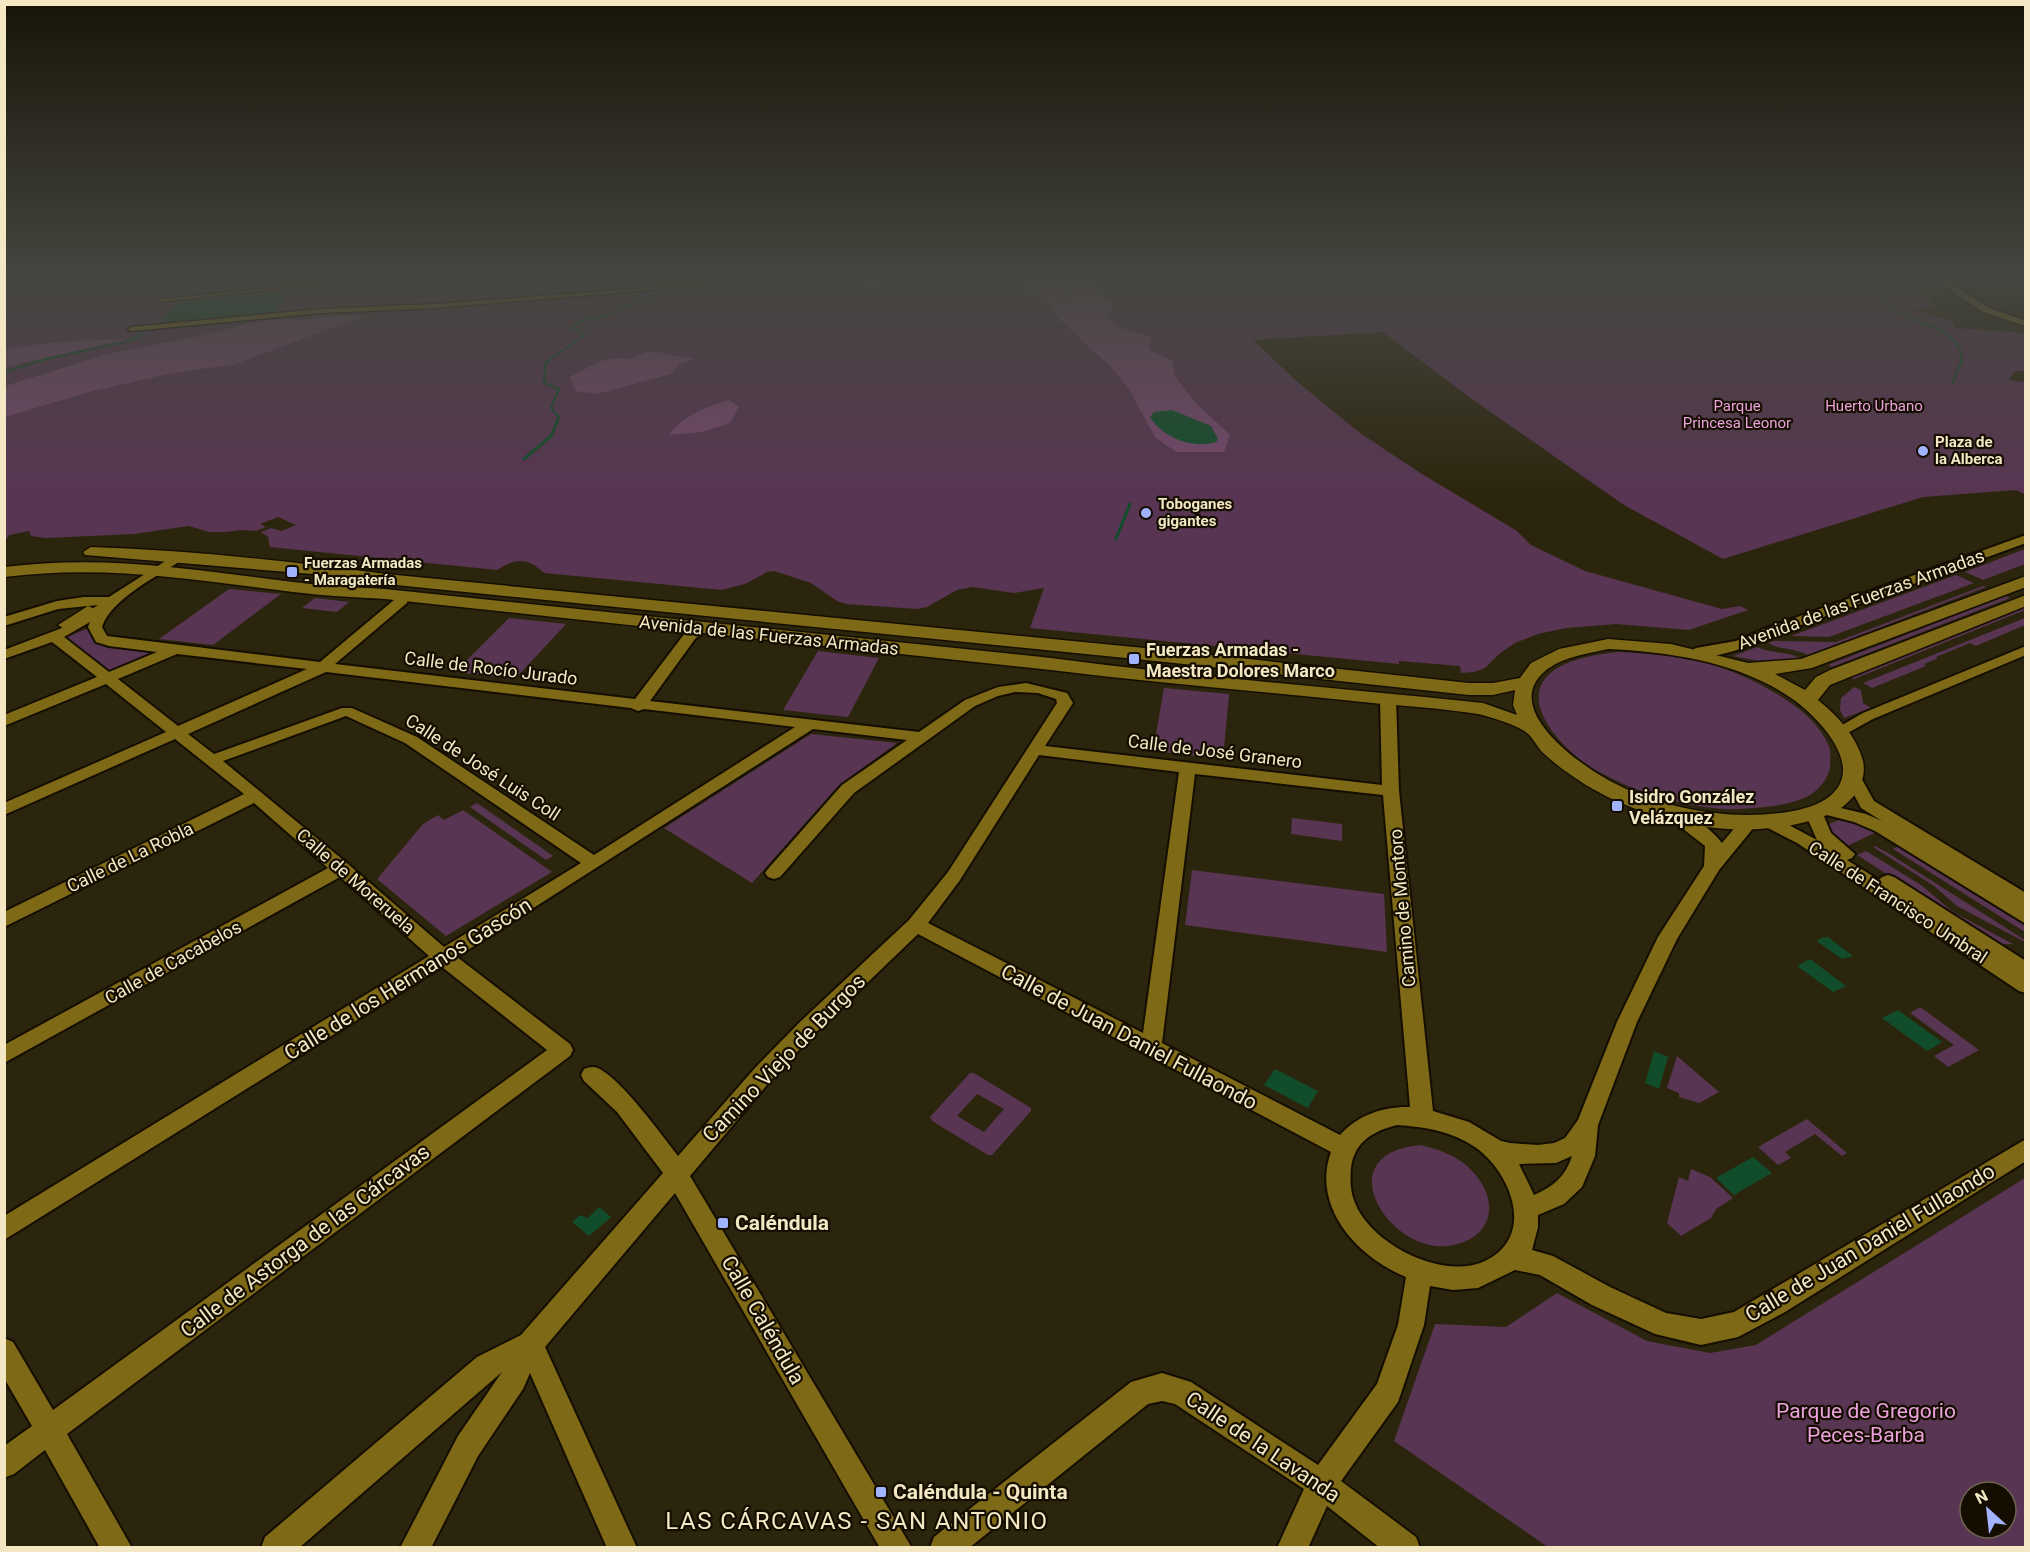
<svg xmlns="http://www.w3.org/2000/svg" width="2030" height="1552" viewBox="0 0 2030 1552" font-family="Roboto,sans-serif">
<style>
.green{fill:#583552;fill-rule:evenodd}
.forest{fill:#77486f}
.water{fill:#114d2b}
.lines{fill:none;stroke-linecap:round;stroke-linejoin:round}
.stream-far1{stroke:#114d2b;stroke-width:2}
.stream{stroke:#114d2b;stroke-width:3}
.pedestrian-casing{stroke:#150e00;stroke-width:3}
.minor-casing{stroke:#150e00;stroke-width:4}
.tertiary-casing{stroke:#150e00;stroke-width:3}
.pedestrian{fill:#7e6917;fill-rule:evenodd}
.minor{fill:#7e6917;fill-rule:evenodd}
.tertiary{fill:#7e6917;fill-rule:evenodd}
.poi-dot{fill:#a1b3fd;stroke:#150e00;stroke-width:2}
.labels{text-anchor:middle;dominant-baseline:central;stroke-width:4.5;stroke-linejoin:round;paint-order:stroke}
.far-park-label{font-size:15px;fill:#eba2dd;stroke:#150e00}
.far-poi-label{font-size:15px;font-weight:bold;fill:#f3e8c3;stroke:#150e00;text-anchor:start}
.street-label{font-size:18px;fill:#f3e8c3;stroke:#150e00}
.poi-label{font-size:18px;font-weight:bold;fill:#f3e8c3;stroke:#150e00;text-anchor:start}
.near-street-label{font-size:21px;fill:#f3e8c3;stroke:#150e00}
.near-poi-label{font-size:21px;font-weight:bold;fill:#f3e8c3;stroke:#150e00;text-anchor:start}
.near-park-label{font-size:21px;fill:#eba2dd;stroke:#150e00}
.near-neighbourhood-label{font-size:24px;letter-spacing:1.5px;fill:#f3e8c3;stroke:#150e00}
</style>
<rect width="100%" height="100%" fill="#2c250d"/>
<path class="green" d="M5,281H1901L1937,305L1911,311L1921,312L1951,320L1956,328L2014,332L2025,335V371H2015L2009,380L2025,382V494L2016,490L1923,497L1723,559L1624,505L1472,399L1383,332L1253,340L1301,385L1360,433L1422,474L1517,531L1531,545L1585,571L1722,609L1740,606L1748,610L1689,630L1616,624L1566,628L1538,634L1515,643L1499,654L1485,668L1474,672L1461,673L1460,666L1399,661V664L1030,628L1044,588L1014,593L972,587L957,590L927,607L917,609L846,604L837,601L811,583L774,571L767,572L745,584L722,590L544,573C527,557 516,558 497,570L270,547L268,537L261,532L271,528L281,531L296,525L278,517L260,524L266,527L256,531L242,530L226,532H209L189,526L134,534L45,538L31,536L29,531L9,535L5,541Z
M2025,549V564L1983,580L1965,572Z
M1956,575L1974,583L1829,637L1791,636Z
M1983,586L1986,587L1808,655C1795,648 1780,650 1768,643L1774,641L1836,642Z
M229,589L281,594L213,645L159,639Z
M2006,596L2010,598L1832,667L1828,665Z
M315,598L349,602L337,612L302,608Z
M2025,607V610L1854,679L1850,677Z
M509,618L566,624L515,679L455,672Z
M2025,618V625L1976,646L1970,643L1936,657L1938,658L1924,664L1926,666L1872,688L1863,683Z
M89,628L97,642L102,645L154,651L156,654L151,658L108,672L66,637Z
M1757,647C1771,654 1787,651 1800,658L1770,663L1733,656Z
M818,651L879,658L848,717L783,710Z
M1617,652C1662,654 1708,659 1749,679C1779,694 1818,715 1830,749C1831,754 1830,761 1830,767C1829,777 1819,790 1810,795C1788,807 1763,807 1739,809C1692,811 1624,790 1585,763C1558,744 1514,696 1556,669C1575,657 1596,655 1617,652Z
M1854,687L1861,690L1863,703L1871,708L1844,718L1840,710L1841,698Z
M1164,688L1229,694L1223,759L1153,751Z
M811,734L897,743L838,786L752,883L664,828Z
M477,803L553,856L546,860L470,807Z
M463,810L552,872L446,936L377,879L423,824L438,815L444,820Z
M1292,818L1342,824V841L1291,834Z
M1839,820L1853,821L1877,832L1845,847C1837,841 1827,836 1829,824Z
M1875,846L1888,853L2025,940L2023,941L1957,906L1934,886L1873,847Z
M1899,846L2025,925V932L1893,849Z
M1866,851L1921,885L1953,912L2013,944H1996L1857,855Z
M1192,870L1384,894L1387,952L1185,925Z
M1920,1007L1979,1050L1948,1067L1934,1056L1954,1045L1910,1013Z
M1677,1056L1719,1092L1699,1103L1679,1097V1093L1667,1088Z
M970,1073H974L1031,1108V1111L992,1155H988L932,1121L930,1117ZM977,1094L1004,1109L984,1132L957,1116Z
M1807,1119L1847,1153L1842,1156L1815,1134L1785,1152L1791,1158L1778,1165L1758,1147Z
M1421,1145C1440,1150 1459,1156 1473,1172C1499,1200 1494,1236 1454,1245C1392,1260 1323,1153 1421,1145Z
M1691,1169L1710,1177L1733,1198L1716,1209L1711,1218L1681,1236L1667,1223L1679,1177L1688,1181Z
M2025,1178V1547H1548L1394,1441L1435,1324L1506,1327L1557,1293L1647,1341L1710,1353L1756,1345ZM1970,1492H2006V1528H1970Z"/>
<path class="forest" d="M828,281H927L867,287Z
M1022,281H1109L1099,285L1095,291L1115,305L1108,314V318L1116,326L1149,336L1152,340L1148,346L1149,350L1173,361L1174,375L1196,403L1230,435L1224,452H1176L1155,437L1129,389L1111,367L1060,320L1045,297L1027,288Z
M368,315L235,364L167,374L85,393L5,417V386L107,354L200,336L250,323L286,318L299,321L321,317Z
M128,339L5,367V350C44,341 87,340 128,339Z
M651,351L695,359L680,364L671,374L597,394L576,391L570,377L600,361L615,358L629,359Z
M729,400L739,407L730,423L702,432L669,435C681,416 709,406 729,400Z"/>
<path class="water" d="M278,291L287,294L274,312L166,322L161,320C165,313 174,312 176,303L181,302Z
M1172,410L1211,426L1218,439L1216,442C1193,449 1163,438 1150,417L1154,412Z
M1825,937H1828L1853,956L1842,959L1818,942L1817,940Z
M1810,959L1846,986L1833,992L1797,966Z
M1898,1010L1942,1042L1927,1051L1882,1018Z
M1654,1051L1668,1057L1659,1089L1645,1083Z
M1275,1069L1318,1091L1308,1108L1264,1085Z
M1753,1157L1772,1173L1734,1195L1716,1178Z
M599,1207L611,1217L589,1236L572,1222L580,1215L588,1218Z"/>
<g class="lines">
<path class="stream-far1" d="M125,281L177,293L202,294
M1866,281C1876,293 1887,305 1901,313C1922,325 1961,330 1962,360L1952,384
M271,285L278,281
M1064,300L1067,290L1082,281
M4,372L50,358L129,341L144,333
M557,422L559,417L551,408L559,389L544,383L545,363L585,335L572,327L583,321L608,314L671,289"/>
<path class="stream" d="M524,459L551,436L558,420
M1116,539L1130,504"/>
<defs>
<path id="pedestrian" d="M334,281H354L159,302L156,300Z
M735,281H759L435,308L321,313L131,331L128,329L131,327L321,309L435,304Z
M88,606L97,610L96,612H90L67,627L63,628L58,625Z"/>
<path id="minor" d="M1938,281H1947L1989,308L2026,321V326L1983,312Z
M2026,535V543L1771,636C1756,644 1702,666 1689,652L1696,648L1736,641L1761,630Z
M178,553L182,554L184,557L182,560C158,576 111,599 102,627L107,636L320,662L394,600L396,593L401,592L408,596L407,603L335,664L635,699L685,633L702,624L709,628L695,639L650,701L919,732L965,700L998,687L1026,683L1067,693L1073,703L1045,746L1382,785L1380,699L1383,696H1393L1396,699L1399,791L1433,1111L1469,1122L1501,1141L1510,1143L1538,1145L1554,1143L1565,1138L1578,1120L1617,1022L1658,937L1704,866L1705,846L1669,818L1666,814L1669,810C1684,806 1713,831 1722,843L1743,818H1755L1758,822L1755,826L1719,870L1677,939L1637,1022L1598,1125L1595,1156L1582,1187L1564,1204L1538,1215V1227L1532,1250L1553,1256L1610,1287L1666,1313L1701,1319L1734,1312L2026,1139V1161L1785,1312L1738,1337L1701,1345L1655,1334L1592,1305L1540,1275L1515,1270L1478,1288L1453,1290L1430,1286L1424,1325L1398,1402L1341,1481L1416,1537L1420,1548H1380L1327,1506L1308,1548H1277L1304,1489L1175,1404L1162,1401L1148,1404L969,1548H930L934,1537L1131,1382L1162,1373L1191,1382L1318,1465L1377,1384L1398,1325L1406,1277C1358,1258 1311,1207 1331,1152L918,934L814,1034L771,1080L690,1176L912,1548H880L675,1193L545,1347L637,1548H607L530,1373L523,1389L478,1456L431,1548H400L458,1436L502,1372L299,1548H261L265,1537L477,1357L521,1335L663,1173L617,1112L584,1081L581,1075L584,1069C589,1067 593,1066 598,1068C622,1080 660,1133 678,1156L755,1068L800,1022L909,920L948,872L1057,703L1056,699L1038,693L1015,692L998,696L975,706L854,793L780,877L774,879L768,877L765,873L768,869L842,785L907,740L813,729L457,957L570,1044L573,1050L570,1056L67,1434L132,1548H100L45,1450L14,1474L4,1478V1446L32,1426L4,1378V1338L13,1342L53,1410L547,1050L442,967L4,1240V1216L429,956L340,877L4,1063V1045L328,868L254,803L4,927V912L244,794L175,739L4,815V803L166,732L106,684L4,726V715L97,677L52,642L4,659V650L62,628L98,605L58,609L4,626V617L57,601L84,597H109ZM90,622L88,627L96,642L109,646L157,652L109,672L64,637ZM177,654L307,669L178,726L118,679ZM326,672L631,708L638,711L644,709L795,727L594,855L417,737L352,708H342L214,754L188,734ZM346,716L405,743L581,863L444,947L348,864L223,761ZM1039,755L1179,772L1143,1033L928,923L960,880ZM1195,774L1383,795L1410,1107C1385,1106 1357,1115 1340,1135L1162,1043ZM1397,1125C1425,1127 1451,1131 1475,1147C1512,1173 1536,1237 1485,1261C1443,1281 1371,1244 1355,1203C1350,1192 1350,1180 1351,1168C1354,1142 1373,1131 1397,1125ZM1572,1156C1566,1176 1553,1187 1534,1195L1519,1164L1556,1163Z
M2026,646V655L1873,719L1844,735H1832L1830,732L1863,713Z
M1853,773L1859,774L1874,801L2026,893V924L1875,831L1854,822L1823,814L1831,833L1855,854L1852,858L1847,860L1879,880L1882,877L1888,875L1894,877L2026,961V993L2019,991L1797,843L1762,825L1759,821L1762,817H1774L1817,840L1805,813L1808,809L1816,808L1818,805L1824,804L1866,814L1882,821L1861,808L1845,778Z"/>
<path id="tertiary" d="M91,547C189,550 288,561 386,574L1165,650L1469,683H1493L1520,678L1531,663L1559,649L1608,639L1671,644L1748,663L1801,659L2026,576V587L1812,668L1775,674L1805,690L1816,677L1830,670L2026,595V606L1830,685L1818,700C1837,715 1857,737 1863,761C1868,784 1850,806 1830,814C1748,847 1638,824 1568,773C1559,767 1550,759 1542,752C1537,746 1533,738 1527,733C1520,726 1488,716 1478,714C1440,708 1401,706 1363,702C1259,691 1155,683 1051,670L385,599C354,597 324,596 293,592C193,580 106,564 4,577V567C106,554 193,570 293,582C324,586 354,587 385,589L1051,658C1195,677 1339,688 1483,703L1517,715L1513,705L1515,690L1493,695H1469L1165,662L386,584L312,574L85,555L83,552ZM1608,649C1671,652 1741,662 1794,700C1820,719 1869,770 1826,799C1800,816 1747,817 1715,813C1681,809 1647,800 1616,784C1585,769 1500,711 1544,672C1561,657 1587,654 1608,649Z"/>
</defs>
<use href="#pedestrian" class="pedestrian-casing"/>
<use href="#minor" class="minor-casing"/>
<use href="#tertiary" class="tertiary-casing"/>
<use href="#pedestrian" class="pedestrian"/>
<use href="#minor" class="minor"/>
<use href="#tertiary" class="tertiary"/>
</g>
<linearGradient id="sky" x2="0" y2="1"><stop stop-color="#181407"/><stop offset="0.56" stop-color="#454640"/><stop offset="1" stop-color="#454640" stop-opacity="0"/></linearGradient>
<rect width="2030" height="498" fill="url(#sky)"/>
<g class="poi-dot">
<circle cx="1923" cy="451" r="6"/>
<circle cx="1146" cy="513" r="6"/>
<rect x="286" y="566" width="12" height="12" rx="3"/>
<rect x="1128" y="653" width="12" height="12" rx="3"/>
<rect x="1611" y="800" width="12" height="12" rx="3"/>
<rect x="717" y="1217" width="12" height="12" rx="3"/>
<rect x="875" y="1486" width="12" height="12" rx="3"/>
</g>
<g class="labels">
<g class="far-park-label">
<text x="1737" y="406">Parque<tspan x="1737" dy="17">Princesa Leonor</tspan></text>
<text x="1874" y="406">Huerto Urbano</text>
</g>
<g class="far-poi-label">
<text x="1935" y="442">Plaza de<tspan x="1935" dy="17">la Alberca</tspan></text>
<text x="1158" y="504">Toboganes<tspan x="1158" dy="17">gigantes</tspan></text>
<text x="304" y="563">Fuerzas Armadas<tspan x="304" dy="17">- Maragatería</tspan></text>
</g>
<g class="street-label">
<text transform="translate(1861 599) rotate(-20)">Avenida de las Fuerzas Armadas</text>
<text transform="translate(769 635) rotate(6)">Avenida de las Fuerzas Armadas</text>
<text transform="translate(491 668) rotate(7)">Calle de Rocío Jurado</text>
<text transform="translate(1215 751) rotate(7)">Calle de José Granero</text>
<text transform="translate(483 767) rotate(33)">Calle de José Luis Coll</text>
<text transform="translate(130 857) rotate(-26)">Calle de La Robla</text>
<text transform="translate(356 881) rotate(41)">Calle de Moreruela</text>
<text transform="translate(1898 902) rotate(33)">Calle de Francisco Umbral</text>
<text transform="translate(1402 908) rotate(-95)">Camino de Montoro</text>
<text transform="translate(173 962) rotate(-29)">Calle de Cacabelos</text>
</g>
<g class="poi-label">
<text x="1146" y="649">Fuerzas Armadas -<tspan x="1146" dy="21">Maestra Dolores Marco</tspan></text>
<text x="1629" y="796">Isidro González<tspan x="1629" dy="21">Velázquez</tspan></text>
</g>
<g class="near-street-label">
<text transform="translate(408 979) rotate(-32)">Calle de los Hermanos Gascón</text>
<text transform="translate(1129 1037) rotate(28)">Calle de Juan Daniel Fullaondo</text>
<text transform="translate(784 1058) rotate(-46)">Camino Viejo de Burgos</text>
<text transform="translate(305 1241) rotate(-37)">Calle de Astorga de las Cárcavas</text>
<text transform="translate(1870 1243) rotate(-31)">Calle de Juan Daniel Fullaondo</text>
<text transform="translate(763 1320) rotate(60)">Calle Caléndula</text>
<text transform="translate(1263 1447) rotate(34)">Calle de la Lavanda</text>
</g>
<g class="near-poi-label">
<text x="735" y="1223">Caléndula</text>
<text x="893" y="1492">Caléndula - Quinta</text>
</g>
<g class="near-park-label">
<text x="1866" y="1411">Parque de Gregorio<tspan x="1866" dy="24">Peces-Barba</tspan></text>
</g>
<g class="near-neighbourhood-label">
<text x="857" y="1521">LAS CÁRCAVAS - SAN ANTONIO</text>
</g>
</g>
<rect width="2030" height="1552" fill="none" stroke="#f3e8c3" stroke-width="12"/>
<g transform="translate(1988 1510) rotate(333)"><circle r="28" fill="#150e00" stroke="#6e654e" stroke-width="1.5"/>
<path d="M0-4.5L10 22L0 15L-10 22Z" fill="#a1b3fd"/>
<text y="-9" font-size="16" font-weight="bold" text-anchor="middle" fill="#f3e8c3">N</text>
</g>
</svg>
